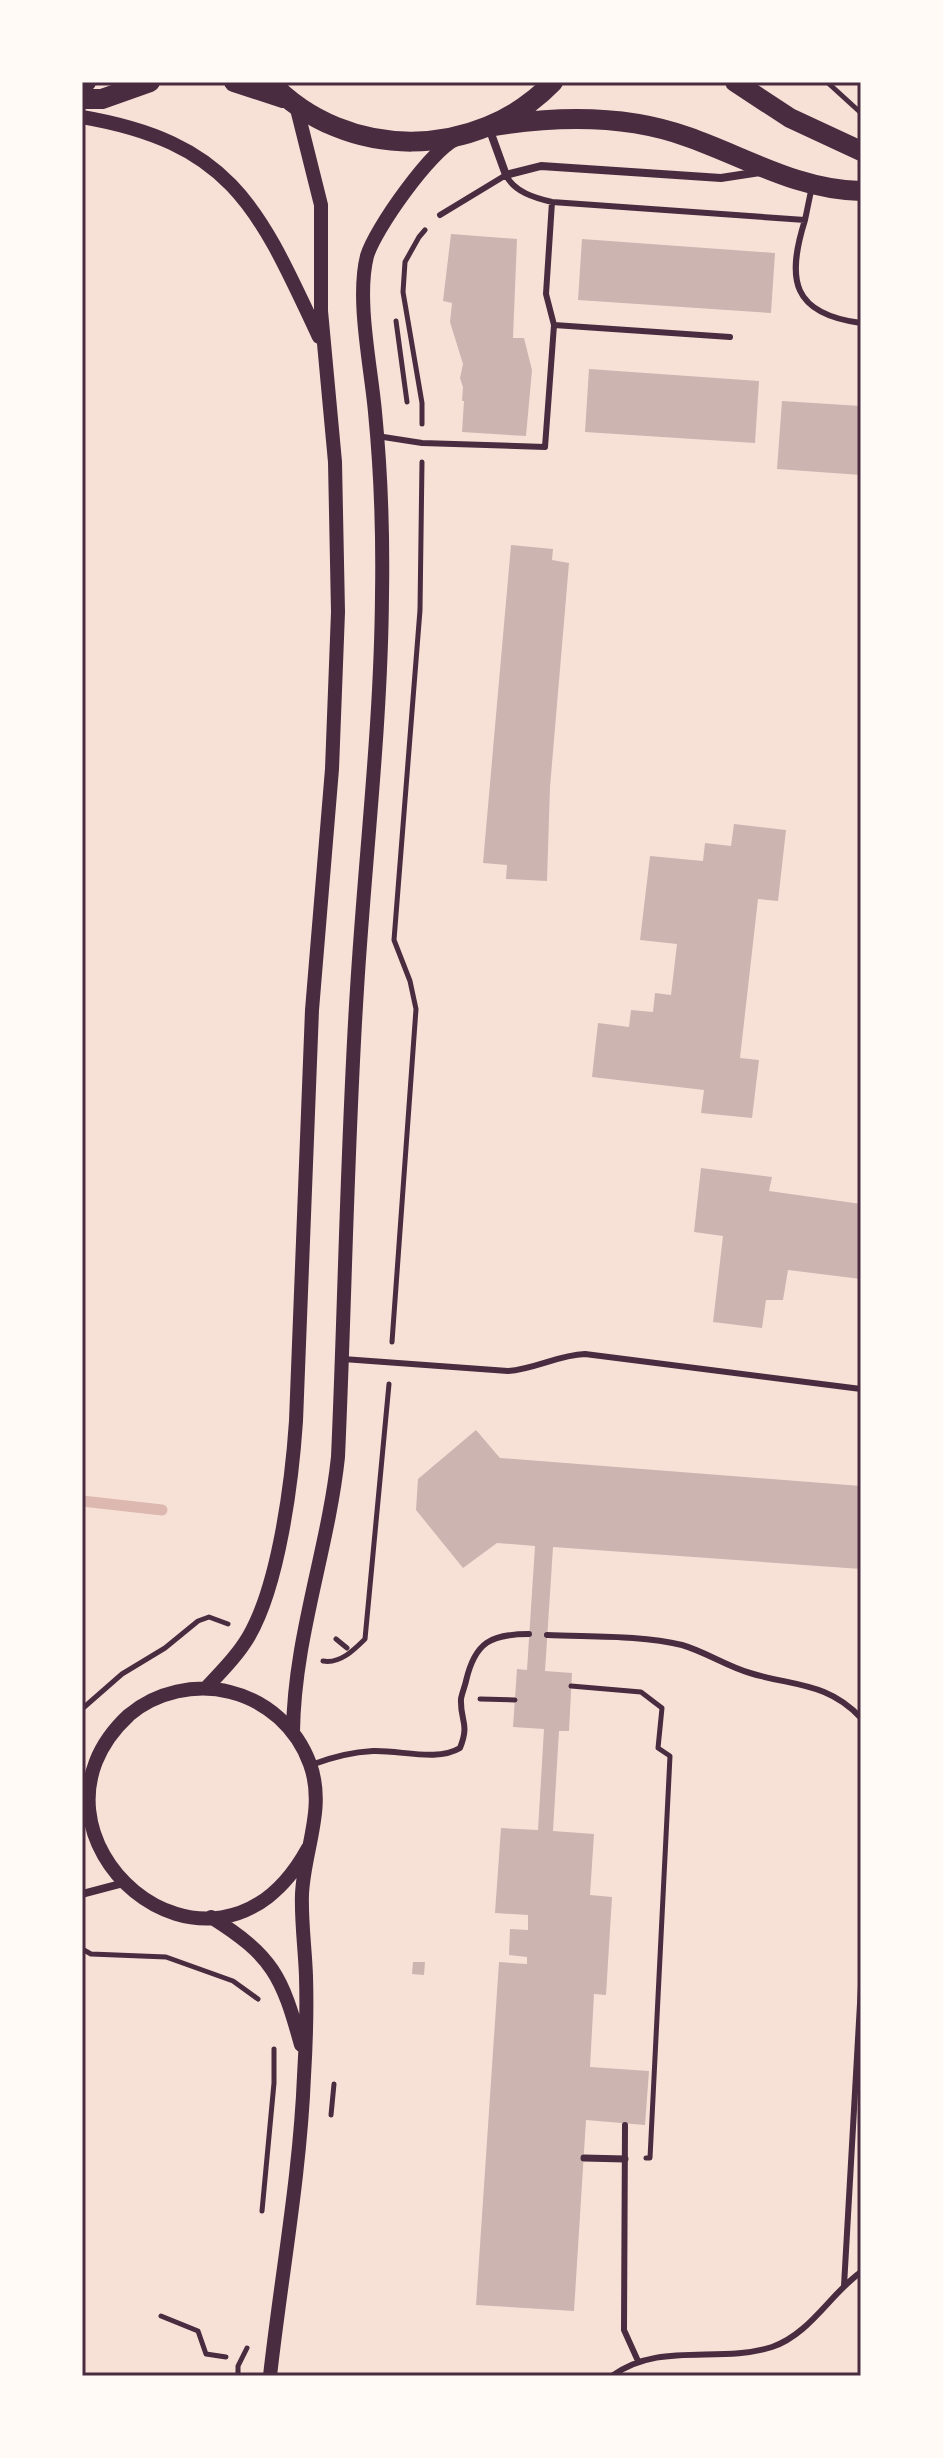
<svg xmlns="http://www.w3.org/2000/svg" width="943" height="2458" viewBox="0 0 943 2458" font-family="Manrope,sans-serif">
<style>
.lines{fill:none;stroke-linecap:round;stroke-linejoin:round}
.stream{stroke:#dcb8b0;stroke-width:11}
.building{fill:#ccb4b1}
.path{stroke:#4a2c40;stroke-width:5}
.service{stroke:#4a2c40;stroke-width:6}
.pedestrian{stroke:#4a2c40;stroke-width:7}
.minor{stroke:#4a2c40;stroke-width:8}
.tertiary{stroke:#4a2c40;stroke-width:14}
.primary{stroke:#4a2c40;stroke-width:20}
.neatline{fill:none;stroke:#4a2c40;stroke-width:3}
</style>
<rect width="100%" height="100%" fill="#f7e1d7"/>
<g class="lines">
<path class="stream" d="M82,1501L162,1510"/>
</g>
<path class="building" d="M451,234L517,239L513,338H524L532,370L526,436L462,432L464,401H462L463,387L460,378L463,364L450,322L452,303L443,301Z
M582,239L775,253L771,313L578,300Z
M589,369L759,381L755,443L585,432Z
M782,401L861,406V475L777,469Z
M511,545L553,549L552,560L569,563L550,787L547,881L506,879L507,865L483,863Z
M734,824L786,830L778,901L758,899L740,1058L759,1060L752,1118L701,1113L704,1090L592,1077L598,1023L629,1027L631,1010L653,1012L655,993L671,995L677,944L640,940L650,856L703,861L705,843L731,846Z
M701,1168L772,1177L769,1191L861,1204V1279L788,1270L783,1300H766L762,1328L713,1322L723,1236L694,1232Z
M476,1430L500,1458L861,1486V1569L553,1547L545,1671L572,1673L569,1731H559L553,1831L594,1834L590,1895L612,1897L606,1995L594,1994L590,2067L649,2071L645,2125L586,2120L574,2311L476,2305L499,1962L527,1964V1957L509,1955L510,1929L528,1930V1915L495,1913L501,1828L538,1830L544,1729L513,1727L517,1669L527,1670L535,1546L497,1543L463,1568L416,1510L418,1479Z
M413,1962H425L424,1975L412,1974Z"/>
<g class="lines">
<path class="path" d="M827,82L861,113
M396,321L407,402
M422,424V403L403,292L405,262L419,237L425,230
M392,1342L416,1009L410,981L394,940L420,610L422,462
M336,1639L347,1648
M323,1661C340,1664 354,1650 365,1639L389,1384
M571,1686L641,1692L662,1708L658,1748L670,1756L650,2158H646
M480,1699L515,1700
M82,1709L122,1674L165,1648L198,1621L209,1617L228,1624
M82,1949L91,1954L166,1957L233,1981L258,1999
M331,2115L334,2084
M262,2211L274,2083V2049
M82,2309V2318
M161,2316L198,2331L206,2354L226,2357
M238,2376V2366L247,2348"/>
<path class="service" d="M440,215L506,175C514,192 535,198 552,202L805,220L812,186
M805,220C786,280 792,314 861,323
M554,325L730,337
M377,436L422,443L545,447L554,325L546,294L552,202
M343,1359L508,1371C535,1369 558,1355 585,1354L861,1389
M547,1635C590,1637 641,1635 682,1645C706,1652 726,1666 750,1673C792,1686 828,1682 861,1718
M311,1765C332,1757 351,1752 373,1751C401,1750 437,1762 460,1748C470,1723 460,1721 461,1699C462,1693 465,1686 466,1681C475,1642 491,1634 529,1634
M625,2125L624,2330L638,2361
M844,2286L861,1986
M612,2376C659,2341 719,2364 772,2347C810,2334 830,2294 861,2272"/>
<path class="pedestrian" d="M584,2158L625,2159"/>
<path class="minor" d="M489,128L506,175L541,166L721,178L760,172
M82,1894L120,1884"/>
<path class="tertiary" d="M82,117C233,143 259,209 319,337
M206,1688C221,1672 238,1655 249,1636C279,1584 292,1481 296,1421L312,1010L332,769L338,612L335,462L321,311V205L296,105
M293,1732C294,1638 328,1550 338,1457C345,1301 347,1145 357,989C365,857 381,727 382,595C383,534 381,473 375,412C371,367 356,299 367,256C375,229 431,150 456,139
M211,1917C273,1956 282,1976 301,2045
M270,2376C281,2277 300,2176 304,2076C306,2043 307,2009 306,1976C305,1948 301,1921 302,1894C304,1850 326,1808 310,1764C297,1728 267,1701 230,1692C196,1683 156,1692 129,1715C0,1834 213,2022 308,1848"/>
<path class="primary" d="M234,82L283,98
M270,82C346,162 477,161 553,82
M735,82L790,118L861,151
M82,83L86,82
M82,99H102L150,82
M488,127C553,116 625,114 688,137C745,157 798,190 861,191"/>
</g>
<rect width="943" height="2458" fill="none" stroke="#fffaf5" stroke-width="168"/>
<rect x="84" y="84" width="775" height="2290" class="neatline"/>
</svg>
